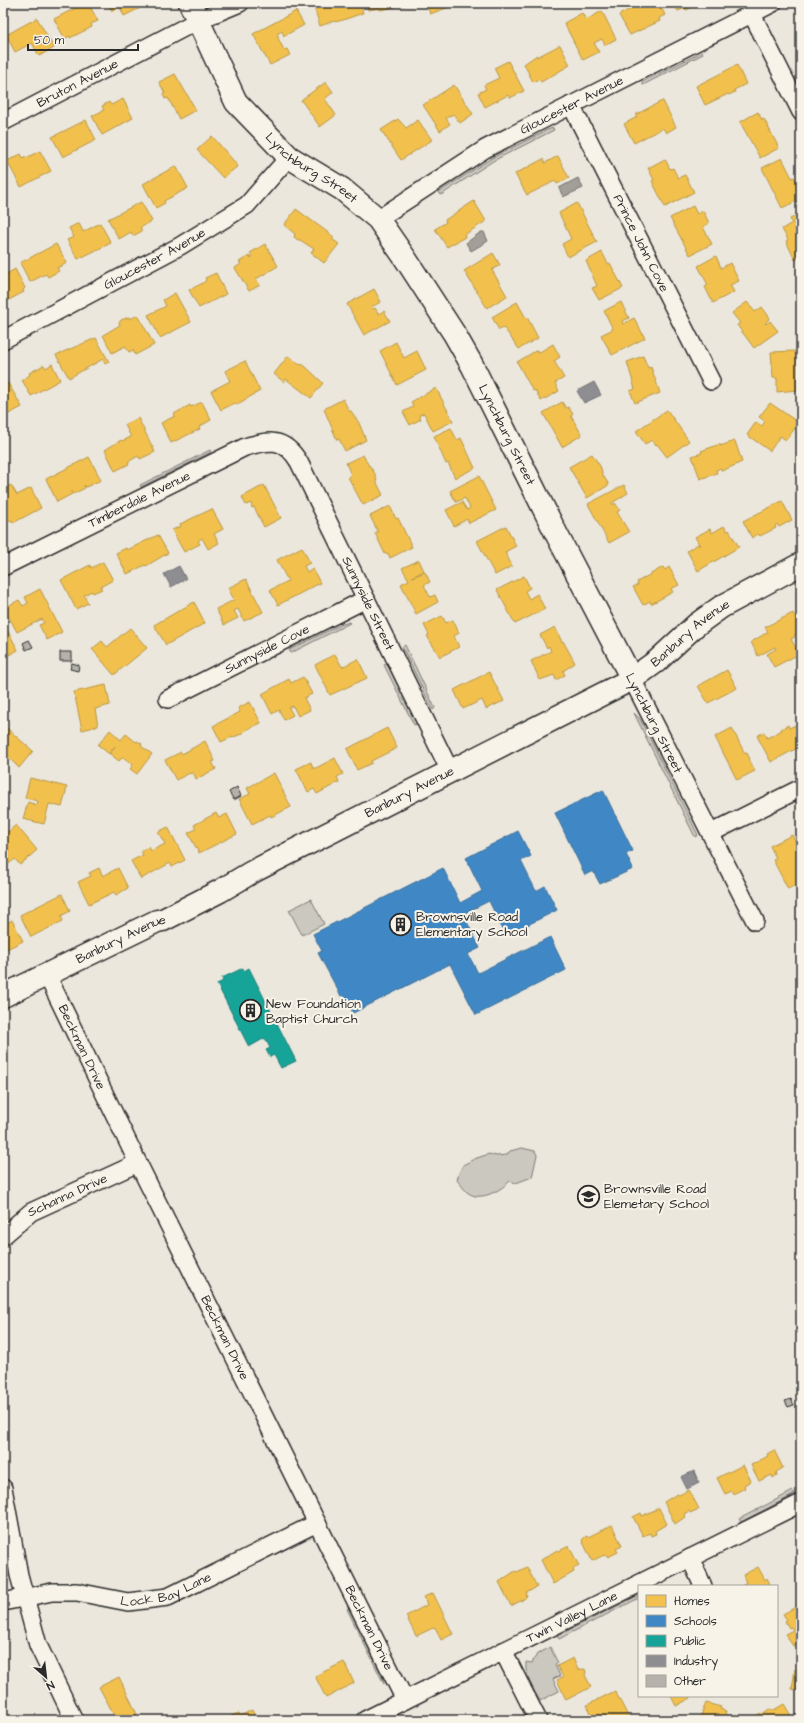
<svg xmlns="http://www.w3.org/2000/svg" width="804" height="1723" viewBox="0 0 804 1723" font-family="'Architects Daughter',sans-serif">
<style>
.green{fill:#cbc8bf;stroke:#7b7a75}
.water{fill:#a29f98;stroke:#72716c}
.homes{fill:#f2c14e;stroke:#b69444}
.schools{fill:#3f88c5;stroke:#396c97}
.public{fill:#17a398;stroke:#1d7f77}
.industry{fill:#8d8d92;stroke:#707073}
.building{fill:#b5b2ab;stroke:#2b2b2b}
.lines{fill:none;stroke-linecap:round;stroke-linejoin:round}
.street-casing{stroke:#2b2b2b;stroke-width:20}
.secondary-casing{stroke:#2b2b2b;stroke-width:25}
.street{stroke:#f7f3e8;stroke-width:17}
.secondary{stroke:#f7f3e8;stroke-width:22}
.labels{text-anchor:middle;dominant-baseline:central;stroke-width:4;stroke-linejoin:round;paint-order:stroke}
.street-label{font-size:13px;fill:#2b2b2b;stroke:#f7f3e8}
.poi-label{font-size:13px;fill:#2b2b2b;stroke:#f7f3e8;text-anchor:start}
</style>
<rect width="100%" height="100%" fill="#ebe7dd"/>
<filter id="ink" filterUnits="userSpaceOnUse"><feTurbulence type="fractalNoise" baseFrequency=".025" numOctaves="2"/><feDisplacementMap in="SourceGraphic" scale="8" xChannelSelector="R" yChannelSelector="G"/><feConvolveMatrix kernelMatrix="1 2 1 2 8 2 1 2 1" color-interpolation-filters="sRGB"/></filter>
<g filter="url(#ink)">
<path class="green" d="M702,52L703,54L643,85L642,82Z
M553,128L554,130L493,161L441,195L439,192L492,158L547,130Z
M210,450L211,452L141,487L140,485Z
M349,622L350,623L291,653L289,650L340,625Z
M405,645L435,708L433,710L402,647Z
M387,663L417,724L414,725L384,665Z
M634,713L640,719L698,835L695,837Z
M311,899L324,924L302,935L289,910Z
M522,1148L535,1151L537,1155L532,1177L516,1183L510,1181C501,1190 480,1203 467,1192C464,1189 460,1184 457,1180L459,1173L463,1165L474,1159L489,1154L496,1156L507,1155L510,1151Z
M793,1491L795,1494L741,1522L739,1519Z
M639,1595V1598L559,1639L557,1636Z
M349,1608L382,1675L384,1684L347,1609Z
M550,1647L558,1663L555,1665L560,1676L553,1679L559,1691L540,1701C534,1690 524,1676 526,1662L532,1663L537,1654Z"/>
<path class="water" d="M578,178L583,188L563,197L559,188Z
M481,232H484L488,241L471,251L466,243Z"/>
<path class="homes" d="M85,3H88L98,21L91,24L92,27L70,38L69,36L65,39L54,19Z
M108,3H140L142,7L124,16L120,7L112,11Z
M317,3H360L363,13L343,20L335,22L334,21L320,26L313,4Z
M367,3H414L380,10V8L368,10Z
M426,3H447L449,7L430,14Z
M639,3H659L665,15L659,18L660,21L630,35L619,15L638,5L637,4Z
M673,3H700L686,10L685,8L678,11Z
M296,11L304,25L284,36L282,31L277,34L279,37L278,38L284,50L287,49L290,55L270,65L253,34Z
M602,11L616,39L605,45L602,39L594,43L599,52L583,60L564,23L582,13L586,20Z
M37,18L54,48L39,56L32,43L15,52L6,35Z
M560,45L570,65L541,82L539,79L533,82L524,64L537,55V57Z
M508,61L524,91L510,98L508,95L485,107L478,93L486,89L484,85L499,78L494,68Z
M737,65L746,84L734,90L735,92L729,95L728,94L705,105L696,86Z
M175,74L196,110L179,119L168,98L165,99L163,94L165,93L159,82Z
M326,82L333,92L325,99L336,115L320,127L301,100Z
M454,85L473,114L460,123L453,114L446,118L450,124L440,131L423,105Z
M123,99L133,118L102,135L92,116L104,110L102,106L109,102L111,105Z
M662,101H663L676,127L666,133L663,128L634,143L624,124L637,117L635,115Z
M758,112L762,120L764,119L779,148L760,158L740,122Z
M398,119L406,128L418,120L432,140L401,160L381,130Z
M86,120L96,140L63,157L52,137Z
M212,136L238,166L223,178L197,150Z
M40,151L51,171L21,187L7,161L21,154L23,158L25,156L26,158Z
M558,156L569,178L557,184L555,181L527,195L515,174L543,159L545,163Z
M782,158L792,178L794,177L798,185L796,186L801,197V199L782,208L762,168Z
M665,159L670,169L673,168L678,178L685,175L694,192L665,207L652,181L654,180L648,168Z
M176,166L188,188L164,201L165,203L156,208L143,184Z
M474,201L486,221L464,235L465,237L447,247L435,229L446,222L445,220Z
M141,202L152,221L140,228L142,231L133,236L131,232L119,239L108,219Z
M577,203L597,242L568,257L562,244L571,239L559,213Z
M693,206L697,214L703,211L709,223L703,227L712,244L690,255L670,218Z
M296,209L334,237L332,239L339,244L324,263L311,253L314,249L300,240H298L294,237L295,234L284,225Z
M801,213V257L795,260L786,241L788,240L782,229L792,223L790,219Z
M79,223L83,232L100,223L111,243L78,259L67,240L74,237L69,228Z
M56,244L67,263L57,268L59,271L48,277L46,274L30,282L20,263Z
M265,244L278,266L256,279L260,285L249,291L235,268L241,264L239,262L249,256L250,258L252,257L250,253Z
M602,252L608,264L610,263L623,288L599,300L592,288L597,286L586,261Z
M493,253L500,265L492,270L507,296L487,308L464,271Z
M716,256L721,268L730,263L739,281L730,285L734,292L713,303L705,287L708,285L698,266Z
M15,269L25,288L23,290L24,292L3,303V276Z
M216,273L226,294L199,308L189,290L203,283L206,280L205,278Z
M374,289L381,302L371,307L373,309L375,308L379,314L384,311L390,321L364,335L347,304Z
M175,293L191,322L160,338L148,315L166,306L163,300Z
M517,302L526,318L527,317L538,338L519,349L504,328L499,330L492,317Z
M621,302L629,318L622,321L623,324L634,318L645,338L612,355L601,335L613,329L604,311Z
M747,302L755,312L762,307L770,318L765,323L766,324L770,321L778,331L754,348L737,325L740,323L732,313Z
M138,315L154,345L135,355L133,350L129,352L125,346L112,353L103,335L120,325L119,323L121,320L129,317L130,319Z
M96,338L109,362L105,364L103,359L69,378L56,355Z
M396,342L404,358L417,351L426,370L397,385L380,351Z
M553,344L560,357L554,361L564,378L555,383L559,391L541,401L535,390L533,391L517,362L537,350L538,353Z
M795,351L796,358H801L800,378H797L798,390L777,392V378H773L771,352Z
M288,356L300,365L301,364L305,366L323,383L311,398L286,379L284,382L274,374Z
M643,356L648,368L651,367L660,393L635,403L630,391L635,389L627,362Z
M245,361L260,391L236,405L235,403L221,410L211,391L230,381L225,371Z
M52,364L60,380L31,396L22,380L30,375L29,373L44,365L46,368Z
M8,383L22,407L3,417V386Z
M436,388L453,421L433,431L424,413L419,415L421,419L410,425L403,412L413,407L411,402Z
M343,399L349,411H351L359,423L366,440L345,451L339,439L337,440L324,409Z
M202,402L211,420L199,427L200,429L171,443L161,423L175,416L174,414L190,405L191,407Z
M562,402L566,408L568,407L573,414L571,416L582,435L562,447L543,413Z
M770,403L799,423L786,440L780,436L770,451L747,435L756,422L762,426L765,421L759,417Z
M667,410L689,441L667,457L657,444L656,445L652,440L645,444L636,431Z
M138,418L155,452L140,459L138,456L128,462L129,464L115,471L105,450L121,440L122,441L131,437L125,425Z
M451,428L457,440L461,438L475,468L455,478L448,463L446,464L434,436Z
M735,441L742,462L722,471L721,468L716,470L717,473L700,479L692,456L702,453L701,451L720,444V446Z
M592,454L600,466L602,471L601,472L609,485L587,498L569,467Z
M363,455L369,466H370L375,474L377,480L376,481L383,495L363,505L348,477L351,475L346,463Z
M89,457L101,480L86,487L84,485L85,488L73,494L72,491V494L57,502L46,479Z
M479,476L496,510L469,523L467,519L454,526L446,510L462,502L467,510L470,508L465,498L456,502L450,491Z
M11,485L17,495L31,488L41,508L13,523L12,520L3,524V489Z
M264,485L281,518L264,527L254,507L252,508L251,503L246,505L242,497Z
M624,485L628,493L612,503L613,505L615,503L620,510L617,512L629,532L609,543L588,504Z
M801,486V501L795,489Z
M782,501L792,520L779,527L777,524L775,526L776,528L760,536L758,534L752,538L743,521Z
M390,506L396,519L398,518L412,547L390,558L388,553L385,554L375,533L378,532L370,516Z
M212,509L223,529L214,534L219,543L208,549L202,538L198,541L200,544L184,552L172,530L181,526L180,524Z
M506,526L516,546L505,552L512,566L495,575L477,541Z
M724,526L727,531L729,530L739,547L698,571L687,551L698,544L700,546L695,537L710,529L712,533Z
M158,535L168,553L146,566L145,565L127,574L116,553L126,548L127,550Z
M302,547L310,563L304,566L307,572L313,569L320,583L278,605L270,590L288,581L277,560Z
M419,560L424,571L412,577L425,572L430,582L424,585L430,597L435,595L438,602L416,614L401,584L409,580L402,568Z
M103,562L113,580L100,587L102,589L93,593L92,591L84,595L88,603L76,609L61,580L90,565L91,568Z
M663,567L665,570L669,567L679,585L671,589L673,592L651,604L650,601L643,605L633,587L638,585L637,582Z
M524,576L530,588L525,591L529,599L537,594L545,609L515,624L497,590Z
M246,579L263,612L244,621L238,609L234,611L238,618L224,625L216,609L234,600L228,588Z
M40,589L62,632L47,640L39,625L44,623L42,619L17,632L4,608L19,600L23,606L28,603L25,597Z
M194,602L205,623L166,645L154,625Z
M793,613L801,628V631L794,635L795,637L791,639L799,654L774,667L767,654L776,649L775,647L758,656L751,642L768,632L765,627Z
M442,616L446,623L453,620L459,633L454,636L459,647L440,657L427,636L429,635L424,625Z
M3,622L18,650L3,658Z
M555,627L562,642L563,641L575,663L563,671L565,675L556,680L554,675L540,680L531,661L551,651L549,646L547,648L540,635Z
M130,628L147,648L114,675L92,649L102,641L107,647Z
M335,654L342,667L358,659L367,678L330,695L315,665Z
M727,670L737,688L708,703L698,686Z
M489,672L504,701L486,709L482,700L463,709L454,690Z
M303,677L312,694L304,698L310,710L298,716L293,706L290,707L289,708L293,715L284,720L279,710L272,714L262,694L289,679L291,683Z
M106,685L110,705L95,709L98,726L82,730L74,692Z
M250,702L261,723L246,730L241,735V734L232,738V737L221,742L213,726L240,712L238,708Z
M800,723L801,746L771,762L757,736L764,732L767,738L782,730L781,729L788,725L789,728Z
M3,725L33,751L19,768L3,752Z
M387,728L397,748L371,761L372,763L357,770L347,749Z
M732,728L745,754L747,753L750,759H749L755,771L737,780L715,737Z
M110,730L121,740L126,734L136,742L137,741L142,744L141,746L152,754L137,774L130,769L133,765L124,758H122L119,761L110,754L115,746L109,754L98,745Z
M205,741L215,761L212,762L216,769L196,779L193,772L191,774L190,773L176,780L165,760L181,752L182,754Z
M335,758L343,774L337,777L339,782L317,794L314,789L308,792L296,769L311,762L313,768H316Z
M274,773L291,807L271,817L270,815L252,824L239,799L250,794L247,788Z
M30,778L67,787L62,807L49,804L44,824L23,819L28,802L37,805L38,801L25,798Z
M216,813L219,818L227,814L237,834L199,853L188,833L196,829L194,825Z
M16,825L37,850L20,865L15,859L6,866L3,864V836Z
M168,827L185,860L172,867L170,863L141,879L131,861L143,855L141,851L149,847L151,851L165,844L158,832Z
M792,835L797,844L801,842V858L799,860L801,863V882L788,889L773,860L776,858L770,846Z
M99,868L103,876L118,868L128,888L116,895L114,892L89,904L78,882L91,876L89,873Z
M62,894L70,911L61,916L63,921L31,937L20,915Z
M12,920L23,941L3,951V925Z
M774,1450L783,1468L776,1472L777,1475L773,1478L772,1475L759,1481L751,1465L768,1456L767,1454Z
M743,1465L751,1481L744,1485L745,1488L733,1494L732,1491L725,1494L717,1478Z
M689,1490L699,1509L690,1513L689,1511L684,1514L685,1517L675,1524L664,1502L677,1494L679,1495Z
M659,1508L667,1524L655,1531L656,1534L651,1536L650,1533L643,1536L633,1517L641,1513L642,1516Z
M612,1525L622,1546L616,1549L618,1552L608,1557L607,1555L604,1556V1555L592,1561L582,1540L586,1536L588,1537Z
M569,1546L579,1566L573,1569L574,1572L553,1584L541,1560L557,1550L559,1551Z
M527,1567L537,1587L526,1593L527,1596L524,1599L511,1606L499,1582L515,1571L517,1572Z
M758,1567L765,1580L767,1578L770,1584L768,1586H744L743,1584L746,1583L743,1575Z
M433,1593L453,1634L441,1640L435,1627L416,1636L406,1616L427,1605L424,1597Z
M801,1604V1642L793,1646L785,1634L793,1630L791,1627L789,1628L785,1621L787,1620L783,1614Z
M573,1658L578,1670L585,1669L586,1672L585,1675L591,1687L566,1700L557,1680L563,1677L557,1666Z
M800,1660H801V1691L792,1689L795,1669L799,1670Z
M344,1662L354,1683L326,1698L315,1676Z
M119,1677L137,1714L126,1720H117L99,1687Z
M615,1691L630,1720H604L600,1714L593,1717L587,1705Z
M671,1696H690L691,1698L676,1706Z
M706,1703L721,1707L720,1709L726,1711L725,1714L737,1719L736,1720H699Z
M784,1704L793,1719L792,1720L750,1719L761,1713L762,1715L771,1709L772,1711Z
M252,1710L257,1720H232L233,1719L231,1716L239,1713L240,1716Z"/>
<path class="schools" d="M603,790L633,851L626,854L633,869L600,884L593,871L585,875L555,813Z
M518,831L531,856L521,861L536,891L545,886L557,910L506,936L489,901L463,914L480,948L468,954L478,973L550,937L566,970L476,1015L450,964L353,1013L344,995L341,996L318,953L322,951L313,934L443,868L460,903L482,891L466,858Z"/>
<path class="public" d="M243,968L244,971L249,968L296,1061L281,1068L274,1055L270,1057L266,1050L270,1048L265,1038L249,1047L217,984L223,981L222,978Z"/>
<path class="industry" d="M594,382L601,395L584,403L577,391Z
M179,566L186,579L171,587L164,574Z
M694,1471L699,1483L687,1489L681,1477Z"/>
<path class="building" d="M29,640L33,647L26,650L23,643Z
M60,652H72V661H60Z
M72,663L79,665L78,671L70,669Z
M237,787L241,796L234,800L229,792Z
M791,1399L794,1405L788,1407L785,1401Z"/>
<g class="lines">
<defs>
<g id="street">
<path d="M752,14L801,112"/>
<path id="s1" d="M571,105L711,381"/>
<path id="s2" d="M3,122L199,20L240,3"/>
<path id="s3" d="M378,219L485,149L773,3"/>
<path id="s4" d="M3,340L180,246L247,205L289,157"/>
<path id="s5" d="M3,567L245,447C269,440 284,437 299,462L450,771"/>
<path d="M632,679L755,921"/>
<path id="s6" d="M168,699L366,599"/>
<path d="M711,833L801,788"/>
<path id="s7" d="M47,975L138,1163L405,1700"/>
<path id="s8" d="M3,1236L31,1212L138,1163"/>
<path d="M3,1488L19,1575L38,1645L74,1720"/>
<path d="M690,1558L703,1586"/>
<path id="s9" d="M3,1602L52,1592H77L128,1602L168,1597L317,1523"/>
<path d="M503,1651L538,1720"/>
<path id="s10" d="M365,1720L801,1503"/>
</g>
<g id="secondary">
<path id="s11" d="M190,3L236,102L289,157L342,189L378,219L405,258L455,335L472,365L557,535L632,679"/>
<path id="s12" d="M3,996L157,921L163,920L220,891L252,872L632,679L657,661L696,625L721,607L801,564"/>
</g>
</defs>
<use href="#street" class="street-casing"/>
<use href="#secondary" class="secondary-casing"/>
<use href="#street" class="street"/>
<use href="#secondary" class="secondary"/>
</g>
</g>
<defs>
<symbol id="building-ring" viewBox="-11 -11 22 22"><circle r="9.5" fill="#f7f3e8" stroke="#2b2b2b" stroke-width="1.5"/><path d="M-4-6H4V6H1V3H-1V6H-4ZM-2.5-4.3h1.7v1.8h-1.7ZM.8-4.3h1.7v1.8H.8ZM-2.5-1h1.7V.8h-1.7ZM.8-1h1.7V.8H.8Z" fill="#2b2b2b"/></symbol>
<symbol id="school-ring" viewBox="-11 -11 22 22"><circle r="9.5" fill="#f7f3e8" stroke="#2b2b2b" stroke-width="1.5"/><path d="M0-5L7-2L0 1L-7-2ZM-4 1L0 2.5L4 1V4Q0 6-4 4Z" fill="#2b2b2b"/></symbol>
</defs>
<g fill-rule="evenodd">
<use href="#building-ring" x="388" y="912" width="25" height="25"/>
<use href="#building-ring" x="238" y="998" width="25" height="25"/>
<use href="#school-ring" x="576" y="1184" width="25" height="25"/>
</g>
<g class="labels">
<g class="street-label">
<text stroke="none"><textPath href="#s2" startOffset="84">Bruton Avenue</textPath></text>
<text stroke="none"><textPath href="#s3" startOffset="225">Gloucester Avenue</textPath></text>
<text stroke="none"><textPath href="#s11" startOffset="210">Lynchburg Street</textPath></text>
<text stroke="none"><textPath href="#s1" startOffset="155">Prince John Cove</textPath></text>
<text stroke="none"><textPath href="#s4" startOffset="172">Gloucester Avenue</textPath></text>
<text stroke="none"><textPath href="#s11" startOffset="546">Lynchburg Street</textPath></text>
<text stroke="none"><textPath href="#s5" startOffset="152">Timberdale Avenue</textPath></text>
<text stroke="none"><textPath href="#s5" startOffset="490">Sunnyside Street</textPath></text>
<text stroke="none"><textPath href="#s12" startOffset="779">Banbury Avenue</textPath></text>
<text stroke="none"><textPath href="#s6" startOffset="111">Sunnyside Cove</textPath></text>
<text transform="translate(654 723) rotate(63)">Lynchburg Street</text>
<text stroke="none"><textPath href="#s12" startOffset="455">Banbury Avenue</textPath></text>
<text stroke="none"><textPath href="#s12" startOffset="131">Banbury Avenue</textPath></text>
<text stroke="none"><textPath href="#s7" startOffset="80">Beckman Drive</textPath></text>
<text stroke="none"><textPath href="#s8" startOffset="77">Schanna Drive</textPath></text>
<text stroke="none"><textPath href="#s7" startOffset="404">Beckman Drive</textPath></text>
<text stroke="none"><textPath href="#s9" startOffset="167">Lock Bay Lane</textPath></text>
<text stroke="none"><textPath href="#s10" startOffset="231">Twin Valley Lane</textPath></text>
<text stroke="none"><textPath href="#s7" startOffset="728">Beckman Drive</textPath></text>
</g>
<g class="poi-label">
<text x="416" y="917">Brownsville Road<tspan x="416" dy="15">Elementary School</tspan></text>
<text x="266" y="1004">New Foundation<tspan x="266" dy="15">Baptist Church</tspan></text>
<text x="604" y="1189">Brownsville Road<tspan x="604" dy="15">Elemetary School</tspan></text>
</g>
</g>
<rect width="804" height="1723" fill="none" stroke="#f7f3e8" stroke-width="16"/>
<rect x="8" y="8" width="788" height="1707" fill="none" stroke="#2b2b2b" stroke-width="1.5" filter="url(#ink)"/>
<rect x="638" y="1585" width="140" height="112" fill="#f7f3e8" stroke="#a5a39c"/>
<rect x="646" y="1595" width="20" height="12" fill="#f2c14e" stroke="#a5a39c"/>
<text x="674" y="1605" font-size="12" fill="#2b2b2b">Homes</text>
<rect x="646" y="1615" width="20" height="12" fill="#3f88c5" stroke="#a5a39c"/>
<text x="674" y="1625" font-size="12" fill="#2b2b2b">Schools</text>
<rect x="646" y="1635" width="20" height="12" fill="#17a398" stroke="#a5a39c"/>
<text x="674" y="1645" font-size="12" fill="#2b2b2b">Public</text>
<rect x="646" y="1655" width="20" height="12" fill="#8d8d92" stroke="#a5a39c"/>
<text x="674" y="1665" font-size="12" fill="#2b2b2b">Industry</text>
<rect x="646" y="1675" width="20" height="12" fill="#b5b2ab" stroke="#a5a39c"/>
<text x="674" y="1685" font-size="12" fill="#2b2b2b">Other</text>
<g transform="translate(46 1677) rotate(152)" stroke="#f7f3e8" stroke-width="3" paint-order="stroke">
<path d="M0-3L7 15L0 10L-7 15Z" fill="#2b2b2b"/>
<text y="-6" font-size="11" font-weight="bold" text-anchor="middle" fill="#2b2b2b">N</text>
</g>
<path d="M28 44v6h110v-6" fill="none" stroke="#2b2b2b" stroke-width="2"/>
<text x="34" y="44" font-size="12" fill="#2b2b2b" stroke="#f7f3e8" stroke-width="3" paint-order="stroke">50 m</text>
</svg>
